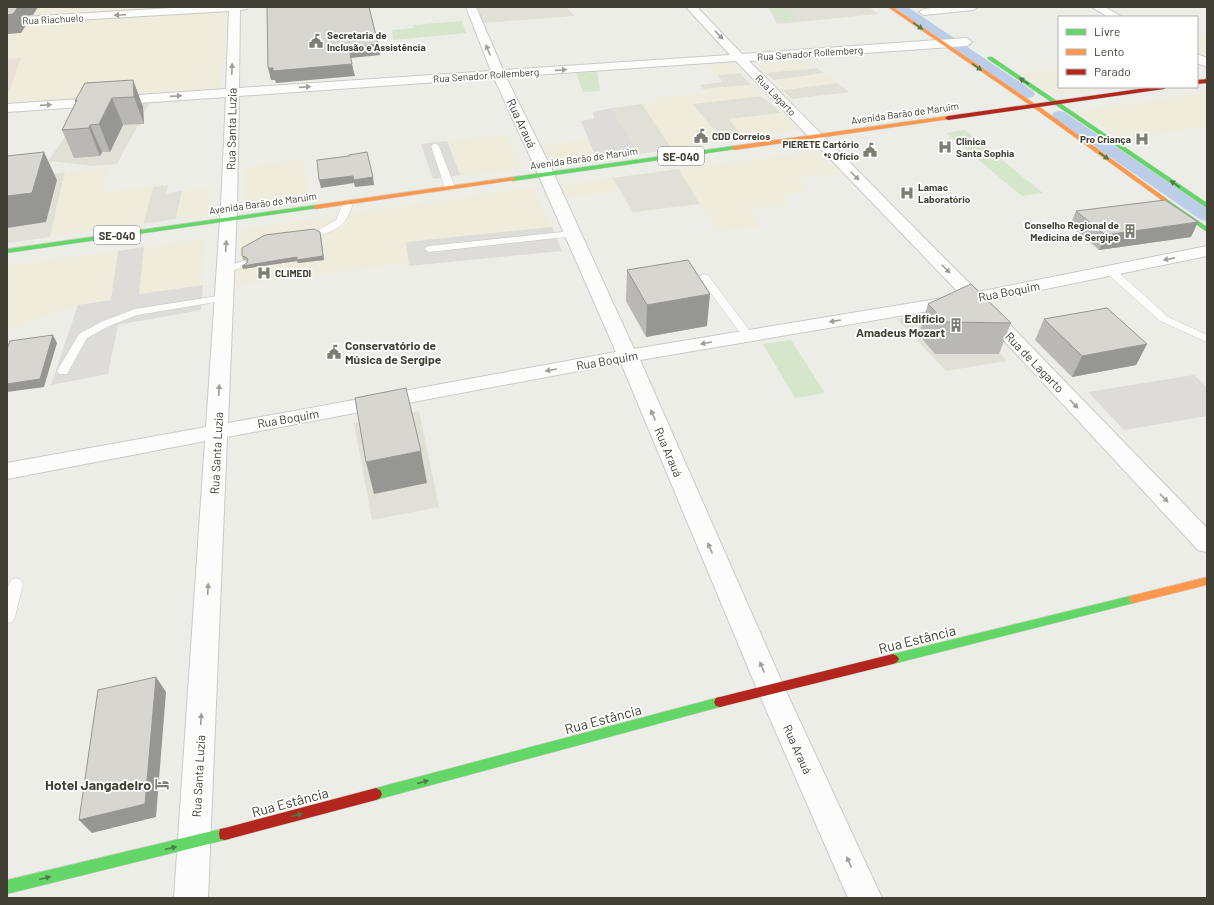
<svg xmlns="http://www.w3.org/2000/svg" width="1214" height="905" viewBox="0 0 1214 905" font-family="Barlow,sans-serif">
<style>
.residential{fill:#e1e0d6}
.commercial{fill:#efecdc}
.medical{fill:#e8e0d9}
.green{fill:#d5e6ca}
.parking{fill:#dddcd8}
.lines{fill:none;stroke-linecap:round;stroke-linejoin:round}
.canal{fill:#bccde7;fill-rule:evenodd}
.lane-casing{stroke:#cbcbc6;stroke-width:1}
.street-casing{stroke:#cbcbc6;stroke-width:2}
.fast-casing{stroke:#cdccc1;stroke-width:1}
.slow-casing{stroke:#cdccc1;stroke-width:1}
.jam-casing{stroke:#cdccc1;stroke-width:1}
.lane{fill:#fcfcfc;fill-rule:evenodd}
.street{fill:#fcfcfc;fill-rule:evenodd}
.fast{fill:#63d668;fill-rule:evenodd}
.slow{fill:#ff974d;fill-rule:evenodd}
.jam{fill:#b3261e;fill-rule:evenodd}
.wall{fill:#b9b8b4}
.shaded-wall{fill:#969692}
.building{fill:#d7d6d1;stroke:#969692}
.oneway{fill:#9f9e98}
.oneway2{fill:#4f7c49}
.labels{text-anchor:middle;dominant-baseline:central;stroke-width:3.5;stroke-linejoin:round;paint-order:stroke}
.far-street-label{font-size:10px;fill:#424035;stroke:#fff}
.far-poi-label{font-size:10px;font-weight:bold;fill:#424035;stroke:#fff;text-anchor:start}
.shield{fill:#fff;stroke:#7b7972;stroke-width:1}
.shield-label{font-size:11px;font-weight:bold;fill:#424035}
.street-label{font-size:12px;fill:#424035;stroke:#fff}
.poi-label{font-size:12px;font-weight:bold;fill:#424035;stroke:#fff;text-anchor:end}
.near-street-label{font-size:14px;fill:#424035;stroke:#fff}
.near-poi-label{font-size:14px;font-weight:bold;fill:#424035;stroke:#fff;text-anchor:end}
</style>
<rect width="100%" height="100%" fill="#edede8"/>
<path class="residential" d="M477,7H566L575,16L483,23Z
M768,7H869L878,14L777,24Z
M817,68L824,73L774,80L765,73Z
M740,73L751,85L703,89L700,85L722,82L718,75Z
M837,83L849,92L792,99L782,90Z
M761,96L781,113L729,119L743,137L722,139L692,104Z
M150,103L117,164L93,166L48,161L86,107Z
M642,104L672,149L639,154L612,108Z
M679,169L700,204L633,212L612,178Z
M65,172L50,237L7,243V180Z
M168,185L166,193L182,191L176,219L143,224L153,187Z
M957,307L1007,361L946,371L897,319Z
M419,411L439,507L372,520L354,423Z"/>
<path class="commercial" d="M7,7H206L7,19Z
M227,11L221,88L7,103V25Z
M1207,37V58L1197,53V38Z
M803,62L811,68L765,73L758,65Z
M731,63L740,73L718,75L707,65Z
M1059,69V87H1113L1054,95L1021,74Z
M828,74L837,83L782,90L774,80Z
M751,85L761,96L692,104L722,139L672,149L642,104L660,102L656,97L705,93L703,89Z
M1207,92V127L1117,139L1077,111Z
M781,113L798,130L743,137L729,119Z
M507,134L523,169L433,179L421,144Z
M588,139L597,160L552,165L542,145Z
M817,151L840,173L799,178L808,191L782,194L789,205L749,208L762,227L716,231L679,169Z
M304,159L310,201L244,209V167Z
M109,168L104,191L153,187L143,224L50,237L65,172Z
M612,178L620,191L565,198L557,185Z
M210,187L208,215L176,219L182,191Z
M534,187L562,251L409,266L407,263L236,286L241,229Z
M205,239L203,285L138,294L144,247Z
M118,251L111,300L78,305L7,330V265Z"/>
<path class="medical" d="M21,58L9,91H7V59Z"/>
<path class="green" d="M784,7L797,19L782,20L771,9Z
M462,21L466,33L393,40L392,30L413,28V25Z
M597,72L600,91L583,92L576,73Z
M965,130L1043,193L1022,196L946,133Z
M791,340L825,393L795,398L763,344Z"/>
<path class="parking" d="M612,108L639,154L597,160L581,121L594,119L593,112Z
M447,141L460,175L433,179L421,144Z
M552,227L562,251L409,266L406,242Z
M144,247L139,294L203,285L201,310L118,325L108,374L51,385L78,305L111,300L118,251Z
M1194,375L1207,387V416L1124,430L1088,392Z"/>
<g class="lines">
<path class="canal" d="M894,7H908L1033,91L1035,94L1033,97L1028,98L1023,97Z
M1059,111L1064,112L1207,208V221L1201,220L1054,118L1052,115L1054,112Z"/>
<defs>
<path id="lane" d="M435,143L439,146L455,188L453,190H447L445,188L431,146Z
M348,200L353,203C349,217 344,226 330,232C326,234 322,235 318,234L316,232L318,230L336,220L343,203Z
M572,231L575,232L577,234L575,236L429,252L424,249L429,246Z
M243,261L247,262L248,264L247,266L225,273L220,270L221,268Z
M1108,268L1118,272L1168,317L1207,335V342L1160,321L1110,276L1103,271Z
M704,274L708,275L752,334L754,336L752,338H744L699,277Z
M224,295L228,296L229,298L228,300L137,315L109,326L87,338L67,374H59L57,371L79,334L101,322L135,309Z
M16,578L21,580L23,584L15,617L12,622L7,623V589L11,580Z"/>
<path id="street" d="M188,7H248L247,9L240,10L239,88L491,71L466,7H476L503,70L730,55L686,7H697L742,54L966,38L970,40L972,42L970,44L966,46L749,61L978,292L1207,246V256L987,301L1207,528V552L1198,550L970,304L640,360L785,689L882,898H848L757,689L621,363L227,437L208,898H174L205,441L7,479V463L206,427L221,205L226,97L7,112V104L226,89L229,11L7,24V18ZM736,61L961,295L634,349L554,174L506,77ZM494,78L538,174L616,352L228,423L237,205L239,96Z
M941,7H978L973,10L924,15L919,12L924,9Z
M1092,7H1105L1122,17H1108Z
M1197,54L1207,58V67L1197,63Z"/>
<path id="fast" d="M988,57H992L1207,203V208L988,59Z
M734,146L736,147V149L513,181L510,179L513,177Z
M1165,198L1207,227V232L1163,201L1162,200Z
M316,205L319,207L318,208L7,253V249Z
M1134,595L1138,596L1139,599L1138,602L1134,603L893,664L889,662L887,659L889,656L893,654Z
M720,697L724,698L726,702L724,706L720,707L376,800L372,798L370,794L372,790L376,788Z
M225,828L230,829L231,834L230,839L225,840L7,894V880Z"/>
<path id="slow" d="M888,7H893L1041,108L1167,199V201H1163L1037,110Z
M948,116L950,117V119L734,150L731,148L734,146Z
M513,177L516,179L515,180L316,209L313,207L316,205Z
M1207,577V585L1134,603L1130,602L1129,599L1130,596L1134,595Z"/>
<path id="jam" d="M1207,79V83L1197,84V80Z
M1153,87H1167L1164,89L948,120L945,118L948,116Z
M893,654L897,656L899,659L897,662L893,664L720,707L716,706L714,702L716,698L720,697Z
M376,788L380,790L382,794L380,798L376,800L225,840L220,839L219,834L220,829L225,828Z"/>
</defs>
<use href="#lane" class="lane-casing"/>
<use href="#street" class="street-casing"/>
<use href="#fast" class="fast-casing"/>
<use href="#slow" class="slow-casing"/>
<use href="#jam" class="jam-casing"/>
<use href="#lane" class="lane"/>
<use href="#street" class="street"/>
<use href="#fast" class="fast"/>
<use href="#slow" class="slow"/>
<use href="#jam" class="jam"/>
</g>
<path class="wall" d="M133,80L143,107L144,124L123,125L110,152H102L100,156L74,158L62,130L76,104L75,101Z
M1076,211L1191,237L1099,250L1070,225Z
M321,236L324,260L298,263L297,261L243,269L248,261L243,260L242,256Z
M627,270L707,326L646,337L626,301Z
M928,304L1011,323L999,354H935L919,335Z
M1044,319L1147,344L1136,365L1072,377L1035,340Z"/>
<path class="shaded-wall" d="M7,7H38L33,15L23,16L27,24L21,33L7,34Z
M378,44L380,55L351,58L349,47Z
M352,64L355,76L276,83L275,80H271L268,68Z
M133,80L143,107L144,124L134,97Z
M112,98L123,125L110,152L99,124Z
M90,125L102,152L100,156L89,128Z
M44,152L57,180L46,222L7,228V196Z
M353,176L373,177L374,185L355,187L354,183L321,188L319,180Z
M1198,222L1191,237L1099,250L1105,235Z
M320,232L324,260L298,263L297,261L243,269L242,266L297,257Z
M710,294L707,326L646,337L647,305Z
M53,335L57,343L44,387L7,392V384Z
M1147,344L1136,365L1072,377L1082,356Z
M421,451L427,483L374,494L366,462Z
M156,677L166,692L156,817L92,833L79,820Z"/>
<path class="building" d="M7,7H18L13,14L7,15Z
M267,7H369L378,44L349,47L352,64L273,71V68H268Z
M133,80L134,97L112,98L99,124L90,125L89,128L62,130L77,100L75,101L85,83Z
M44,152L32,193L7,196V156Z
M367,152L373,177L354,180L353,176L319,180L317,160L349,156V155Z
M1165,200L1198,222L1105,235L1076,211Z
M314,229L320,232L323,256L297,260V257L242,266L247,263L248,259L246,257L242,256V248L265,235Z
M688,260L710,294L647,305L627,270Z
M971,284L1011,323L945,322L928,304Z
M1107,308L1147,344L1082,356L1044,319Z
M53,335L40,379L7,384V349L10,341Z
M406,388L421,451L366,462L355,398Z
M156,677L145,804L79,820L98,690Z"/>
<defs><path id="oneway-solid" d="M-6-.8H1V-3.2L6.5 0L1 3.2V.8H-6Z"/></defs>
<g class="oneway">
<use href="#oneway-solid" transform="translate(120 15) rotate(177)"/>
<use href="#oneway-solid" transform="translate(719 35) rotate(46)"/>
<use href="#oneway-solid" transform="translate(488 50) rotate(-112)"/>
<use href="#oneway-solid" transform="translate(232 69) rotate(-88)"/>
<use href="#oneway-solid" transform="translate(561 70) rotate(-4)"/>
<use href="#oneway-solid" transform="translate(305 87) rotate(-4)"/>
<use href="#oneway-solid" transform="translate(176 96) rotate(-4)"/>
<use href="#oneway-solid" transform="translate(46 105) rotate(-4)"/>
<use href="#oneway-solid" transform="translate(855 176) rotate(45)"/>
<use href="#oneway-solid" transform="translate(226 246) rotate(-87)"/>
<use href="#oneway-solid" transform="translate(1169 259) rotate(169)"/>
<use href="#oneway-solid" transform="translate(946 269) rotate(45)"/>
<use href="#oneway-solid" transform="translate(835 321) rotate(171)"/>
<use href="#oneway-solid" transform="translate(706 343) rotate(170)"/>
<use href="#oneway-solid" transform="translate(551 370) rotate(170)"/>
<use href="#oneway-solid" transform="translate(219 390) rotate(-87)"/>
<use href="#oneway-solid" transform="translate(1074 404) rotate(46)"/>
<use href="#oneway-solid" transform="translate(653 415) rotate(-113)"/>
<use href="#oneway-solid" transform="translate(1164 498) rotate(46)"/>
<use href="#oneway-solid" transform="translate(710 548) rotate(-113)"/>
<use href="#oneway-solid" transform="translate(208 589) rotate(-87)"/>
<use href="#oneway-solid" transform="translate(762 667) rotate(-113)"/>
<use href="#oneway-solid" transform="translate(201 719) rotate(-87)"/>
<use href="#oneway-solid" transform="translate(849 862) rotate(-114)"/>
</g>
<g class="oneway2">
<use href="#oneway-solid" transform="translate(918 26) rotate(34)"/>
<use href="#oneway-solid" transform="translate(977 67) rotate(35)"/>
<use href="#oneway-solid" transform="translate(1024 81) rotate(-147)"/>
<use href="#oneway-solid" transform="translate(1104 156) rotate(36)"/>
<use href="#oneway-solid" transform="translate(1175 184) rotate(-145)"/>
<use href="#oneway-solid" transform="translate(423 782) rotate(-15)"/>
<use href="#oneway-solid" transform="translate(297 815) rotate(-15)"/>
<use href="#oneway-solid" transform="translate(171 848) rotate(-13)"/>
<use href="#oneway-solid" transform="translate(45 878) rotate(-14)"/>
</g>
<defs>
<symbol id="civic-bare" viewBox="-9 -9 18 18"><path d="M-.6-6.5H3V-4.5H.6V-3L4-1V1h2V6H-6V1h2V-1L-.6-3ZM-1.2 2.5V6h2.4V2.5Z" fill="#7e7d74" stroke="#fff" stroke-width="2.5" paint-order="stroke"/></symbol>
<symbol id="hospital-bare" viewBox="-9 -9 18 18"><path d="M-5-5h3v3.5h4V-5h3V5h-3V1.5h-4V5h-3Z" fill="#7e7d74" stroke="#fff" stroke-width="2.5" paint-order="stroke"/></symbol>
<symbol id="building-bare" viewBox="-9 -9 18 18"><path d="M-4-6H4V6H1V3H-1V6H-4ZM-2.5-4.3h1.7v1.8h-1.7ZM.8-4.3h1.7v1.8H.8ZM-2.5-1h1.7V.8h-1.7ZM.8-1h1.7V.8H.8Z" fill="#7e7d74" stroke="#fff" stroke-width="2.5" paint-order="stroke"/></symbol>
<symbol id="hotel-bare" viewBox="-9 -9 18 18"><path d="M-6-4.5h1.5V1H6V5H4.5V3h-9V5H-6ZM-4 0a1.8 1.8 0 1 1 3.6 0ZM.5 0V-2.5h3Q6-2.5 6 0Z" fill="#7e7d74" stroke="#fff" stroke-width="2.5" paint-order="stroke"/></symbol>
</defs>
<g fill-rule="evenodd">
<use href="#civic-bare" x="306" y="31" width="20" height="20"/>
<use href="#civic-bare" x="691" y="126" width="20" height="20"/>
<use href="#hospital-bare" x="1132" y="129" width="20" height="20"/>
<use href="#hospital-bare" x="935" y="137" width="20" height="20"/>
<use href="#civic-bare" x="860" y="140" width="20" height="20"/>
<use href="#hospital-bare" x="897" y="183" width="20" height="20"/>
<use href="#building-bare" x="1120" y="221" width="20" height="20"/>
<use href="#hospital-bare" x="254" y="263" width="20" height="20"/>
<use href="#building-bare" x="946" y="315" width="20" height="20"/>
<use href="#civic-bare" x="324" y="342" width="20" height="20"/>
<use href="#hotel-bare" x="152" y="774" width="20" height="20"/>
</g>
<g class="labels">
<g class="far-street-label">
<text transform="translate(53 19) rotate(-3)">Rua Riachuelo</text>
<text transform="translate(810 53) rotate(-4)">Rua Senador Rollemberg</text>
<text transform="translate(486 75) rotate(-4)">Rua Senador Rollemberg</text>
<text transform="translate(776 95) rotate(46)">Rua Lagarto</text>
<text transform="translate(905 113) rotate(-8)">Avenida Barão de Maruim</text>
<text transform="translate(584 158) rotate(-8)">Avenida Barão de Maruim</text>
<text transform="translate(263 203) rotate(-8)">Avenida Barão de Maruim</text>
</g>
<g class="far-poi-label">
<text x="327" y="35">Secretaria de<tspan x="327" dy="12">Inclusão e Assistência</tspan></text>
<text x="712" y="136">CDD Correios</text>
<text x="1131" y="139" text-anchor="end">Pro Criança</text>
<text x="956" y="141">Clinica<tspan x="956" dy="12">Santa Sophia</tspan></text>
<text x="859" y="144" text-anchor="end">PIERETE Cartório<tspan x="859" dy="12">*º Ofício</tspan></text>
<text x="918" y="187">Lamac<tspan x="918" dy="12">Laboratório</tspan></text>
<text x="1119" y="225" text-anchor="end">Conselho Regional de<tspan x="1119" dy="12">Medicina de Sergipe</tspan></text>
<text x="275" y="273">CLIMEDI</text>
</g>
<g class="shield">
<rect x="658" y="147" width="46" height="18" rx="3"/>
<rect x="94" y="226" width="46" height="18" rx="3"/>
</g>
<g class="shield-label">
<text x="681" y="156">SE-040</text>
<text x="117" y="235">SE-040</text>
</g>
<g class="street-label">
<text transform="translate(522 123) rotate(65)">Rua Arauá</text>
<text transform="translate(231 129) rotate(-89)">Rua Santa Luzia</text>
<text transform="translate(1009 291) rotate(-11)">Rua Boquim</text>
<text transform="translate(607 360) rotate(-10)">Rua Boquim</text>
<text transform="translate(1035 362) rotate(46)">Rua de Lagarto</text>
<text transform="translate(288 418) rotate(-10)">Rua Boquim</text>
<text transform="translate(669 452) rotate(67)">Rua Arauá</text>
<text transform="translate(216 453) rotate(-87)">Rua Santa Luzia</text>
<text transform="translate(798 749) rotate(66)">Rua Arauá</text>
<text transform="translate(198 776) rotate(-87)">Rua Santa Luzia</text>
</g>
<g class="poi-label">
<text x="945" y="318">Edifício<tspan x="945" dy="14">Amadeus Mozart</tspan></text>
<text x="345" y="345" text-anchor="start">Conservatório de<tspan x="345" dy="14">Música de Sergipe</tspan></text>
</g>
<g class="near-street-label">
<text transform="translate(917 639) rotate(-14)">Rua Estância</text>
<text transform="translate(603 719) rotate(-15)">Rua Estância</text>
<text transform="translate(290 802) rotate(-15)">Rua Estância</text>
</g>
<g class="near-poi-label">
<text x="151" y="784">Hotel Jangadeiro</text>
</g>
</g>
<rect width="1214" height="905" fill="none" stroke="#424035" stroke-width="16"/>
<rect x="1058" y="16" width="140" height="72" fill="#ffffff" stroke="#b3b3ae"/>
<rect x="1066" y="29" width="20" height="6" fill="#63d668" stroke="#b3b3ae"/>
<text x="1094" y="36" font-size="12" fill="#424035">Livre</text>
<rect x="1066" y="49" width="20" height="6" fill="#ff974d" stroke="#b3b3ae"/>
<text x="1094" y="56" font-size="12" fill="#424035">Lento</text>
<rect x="1066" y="69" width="20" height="6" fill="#b3261e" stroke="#b3b3ae"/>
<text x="1094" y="76" font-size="12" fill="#424035">Parado</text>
</svg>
